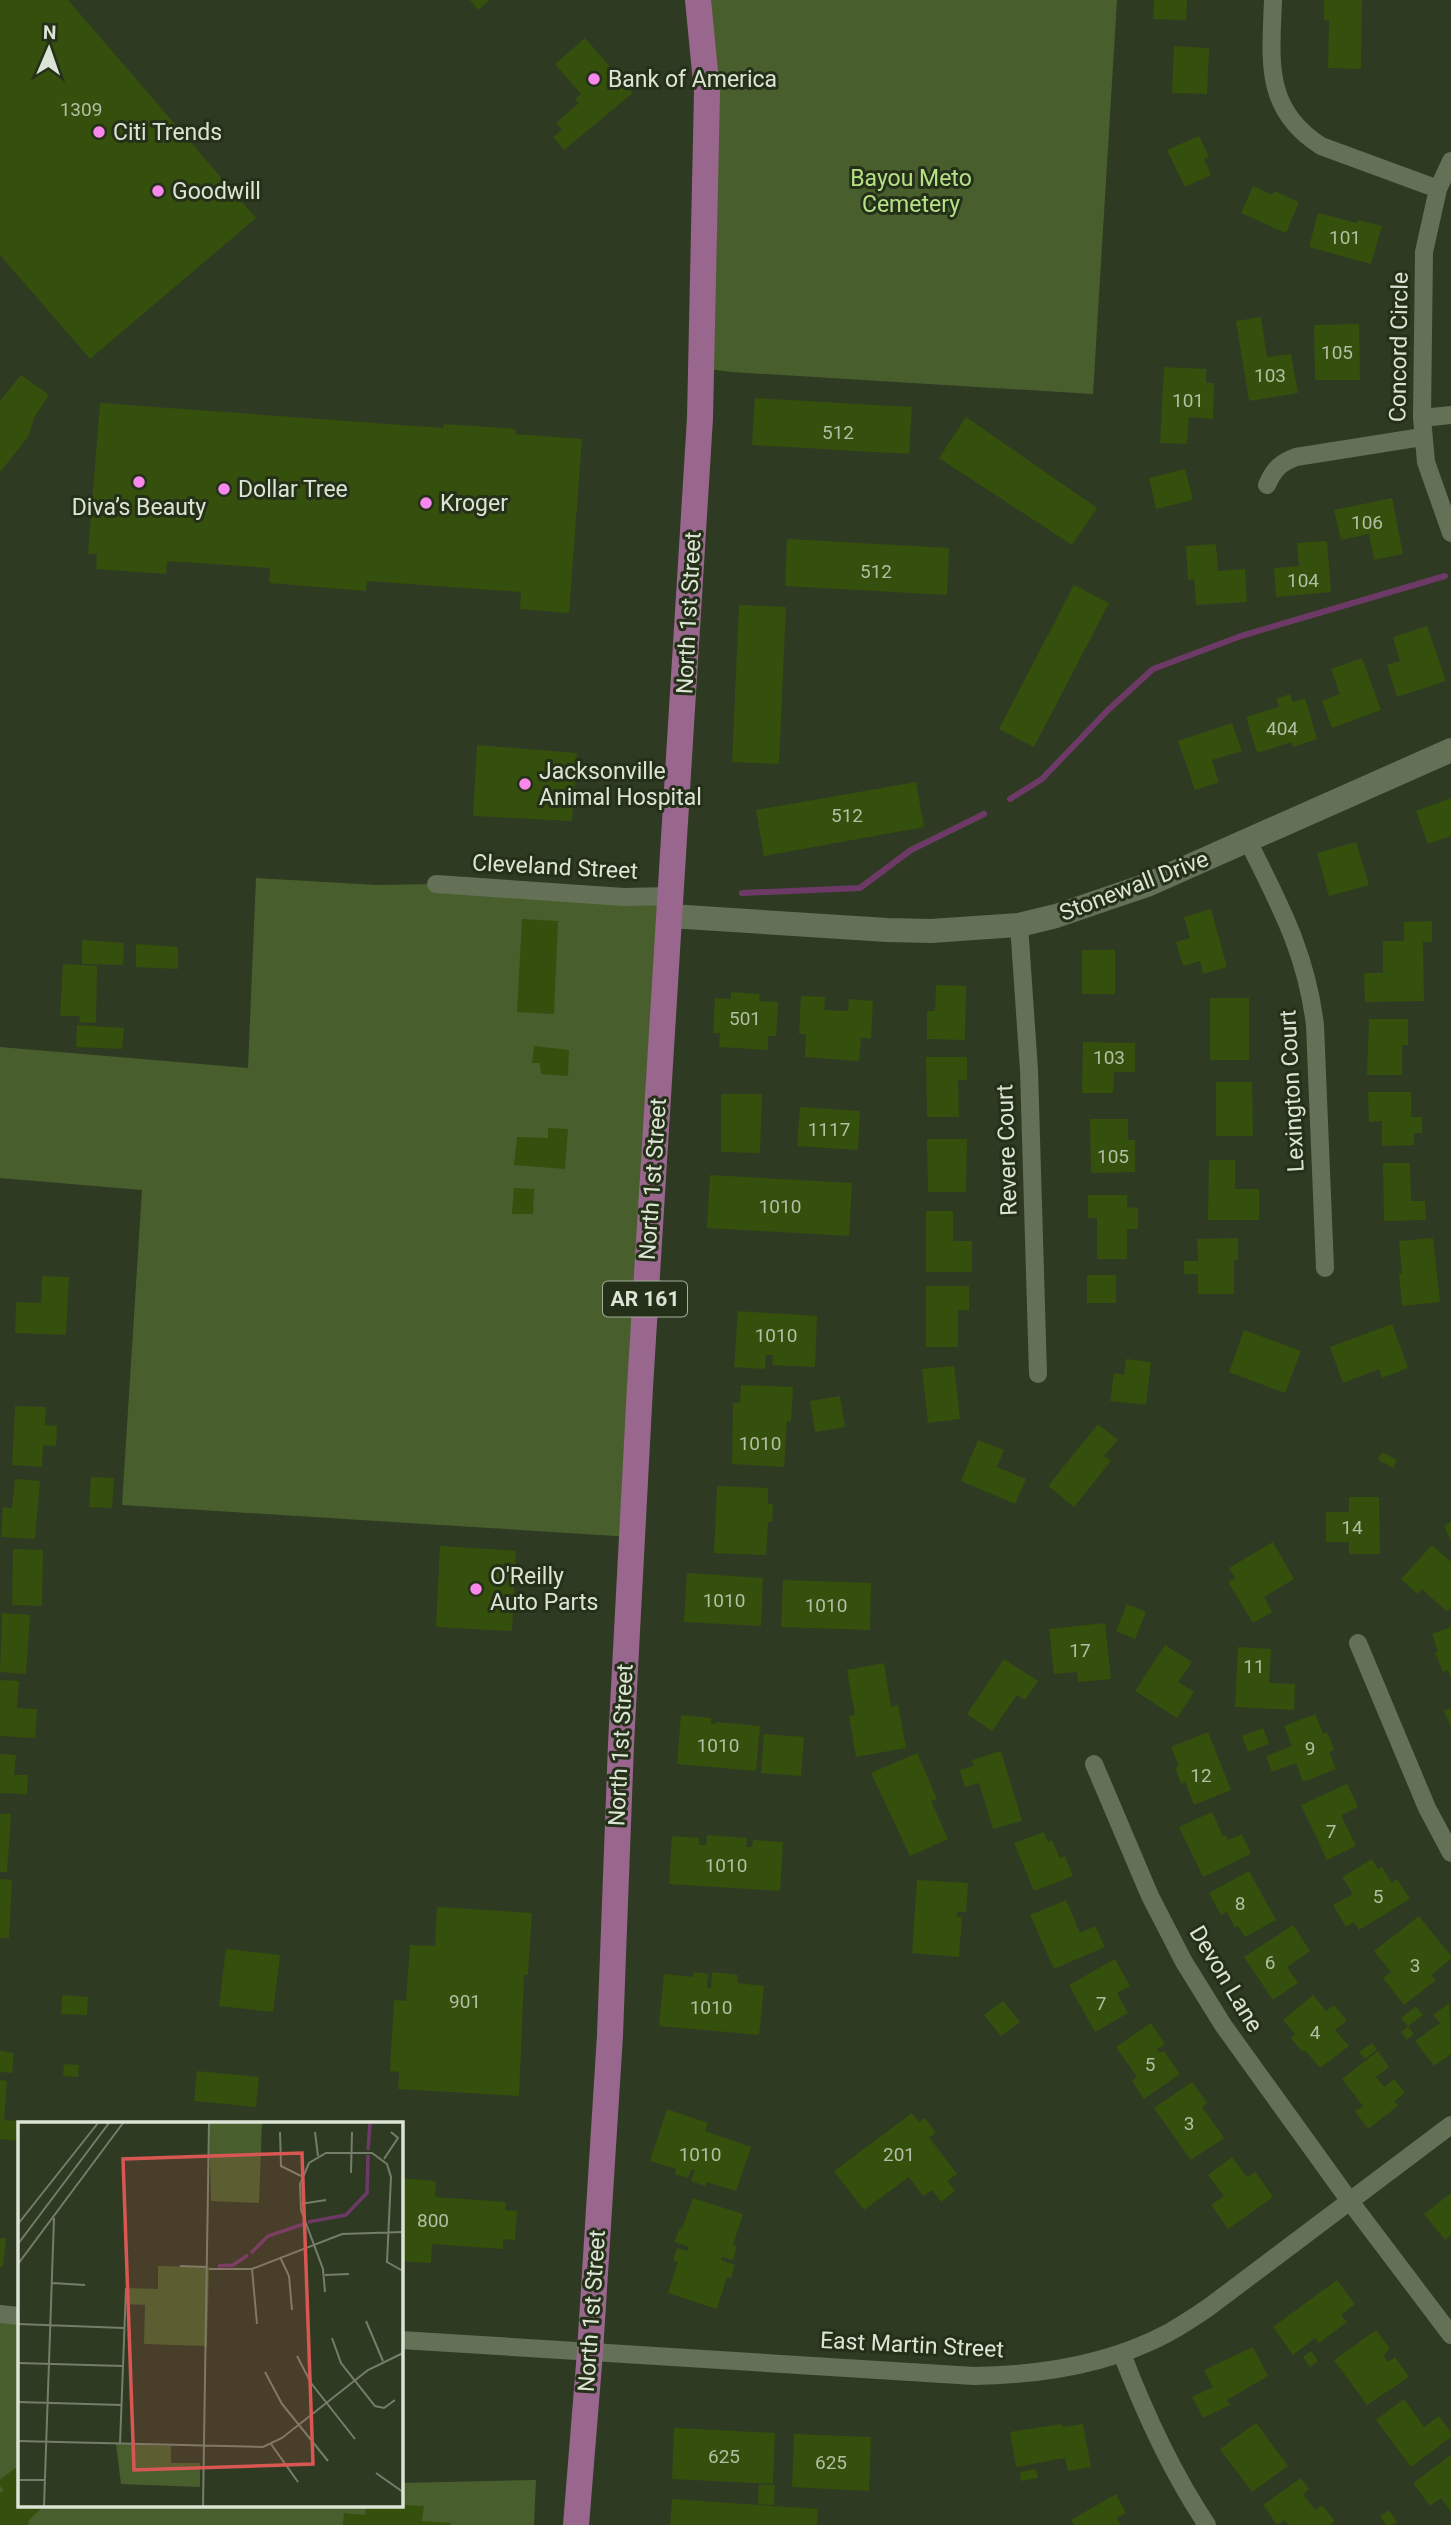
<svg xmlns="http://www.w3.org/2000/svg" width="1451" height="2525" viewBox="0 0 1451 2525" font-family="Roboto,sans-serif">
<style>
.green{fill:#485f2d}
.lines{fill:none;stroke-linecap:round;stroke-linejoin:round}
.stream{stroke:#6d3a67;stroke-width:6}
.building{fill:#354f0d}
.street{stroke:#647157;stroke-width:18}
.secondary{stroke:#647157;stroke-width:24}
.primary{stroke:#99678e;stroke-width:26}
.poi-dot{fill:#f888eb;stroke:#253019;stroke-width:2.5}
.labels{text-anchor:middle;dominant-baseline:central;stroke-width:6;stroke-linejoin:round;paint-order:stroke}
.number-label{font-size:19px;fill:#b2bfa3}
.shield{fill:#253019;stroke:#a5ae9d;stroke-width:2}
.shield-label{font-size:21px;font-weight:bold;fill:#dce4d5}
.poi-label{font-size:23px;fill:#dce4d5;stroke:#253019;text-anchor:start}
.park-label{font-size:23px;fill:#b6e187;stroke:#253019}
.street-label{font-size:23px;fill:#dce4d5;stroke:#253019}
.inset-river{fill:none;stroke:#6d3a67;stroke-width:3.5}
.inset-road{fill:none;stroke:#747e6a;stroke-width:2}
.view{fill:#d85753;fill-opacity:0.15;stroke:#d85753;stroke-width:3.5}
.inset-edge{fill:none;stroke:#dce4d5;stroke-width:3.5}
</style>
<rect width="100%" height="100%" fill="#2f3a23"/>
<path class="green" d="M698,0H1117L1093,394L732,372L701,368Z
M256,878L376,885L436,884L671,896L632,1537L122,1505L142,1190L0,1178V1047L248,1068Z
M0,2314L19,2316V2506H401V2483L536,2480L534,2525H0Z"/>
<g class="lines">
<path class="stream" d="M1010,799L1042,779L1107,711L1153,669L1241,636L1445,576
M742,893L860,888L911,850L984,814"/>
</g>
<path class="building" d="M0,0H68L256,218L90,359L0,255Z
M470,0H490L478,10Z
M1154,0H1187L1186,20L1153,19Z
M1324,0H1362L1361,69L1328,68L1329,21L1324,20Z
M585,38L633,93L564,150L553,137L562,130L556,123L579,103L575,99L581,94L555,64Z
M1174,46L1209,48L1207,94L1172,93Z
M1199,136L1209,157L1204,159L1211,175L1185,187L1167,150Z
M1253,186L1272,195L1274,191L1299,202L1286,233L1241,213Z
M1318,213L1357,223L1358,220L1382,226L1371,264L1309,247Z
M1261,317L1267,357L1291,354L1298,393L1249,401L1236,321Z
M1359,324L1360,380H1315L1314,325Z
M1164,367L1206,369V383H1214L1213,419L1189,417L1187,444L1160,443Z
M21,375L49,395L35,416L28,437L0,472V401Z
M755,398L912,407L909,454L752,445Z
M100,403L443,428L444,424L516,429L515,434L582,439L569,613L520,609L521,592L367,581L366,591L269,583L270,568L167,561L166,574L96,569L97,554H88Z
M966,417L1097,508L1072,545L939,458Z
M1185,469L1193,500L1156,509L1149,478Z
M1392,498L1403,554L1374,560L1369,534L1341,540L1334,510Z
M787,539L949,548L947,595L785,586Z
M1327,541L1331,592L1276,597L1274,568L1299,566L1297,543Z
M1216,544L1218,571L1245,569L1247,602L1196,605L1194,579L1188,580L1186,546Z
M1074,585L1109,603L1034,747L999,729Z
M739,605L786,607L779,764L732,762Z
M1427,626L1446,681L1397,697L1387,665L1400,661L1393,637Z
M1362,658L1381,710L1332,728L1322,701L1340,694L1331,669Z
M1290,694L1293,702L1305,698L1317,739L1293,747L1292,742L1257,753L1246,717L1279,707L1276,699Z
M1232,723L1242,751L1212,760L1219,782L1195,790L1178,741Z
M477,745L577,753L572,821L473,816Z
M916,782L924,827L764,856L756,810Z
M1451,798V836L1428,844L1416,811Z
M1356,842L1369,885L1329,896L1317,853Z
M1211,909L1227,967L1203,974L1200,961L1183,966L1176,942L1190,938L1184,917Z
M522,919L558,921L554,1014L517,1012Z
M1432,921V942H1423L1424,1001L1365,1002L1364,973H1383V941H1404V922Z
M82,940L124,943L123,965L82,964Z
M136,944L178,947V969L136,967Z
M1082,950H1115V994H1082Z
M63,964L97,966L96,1023L79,1022L80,1016H60Z
M936,985L966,986L965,1040L927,1039V1011H935Z
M731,992L760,994L759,1001L778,1002L776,1036H768V1050L719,1047L720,1033H713L715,998L731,999Z
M801,996L825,997L824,1010L848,1011L849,999L873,1001L871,1038H861L859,1061L805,1057L806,1034H799Z
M1210,998H1249V1060H1210Z
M1369,1019H1408V1045H1402V1075H1367Z
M77,1025L124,1028L122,1049L76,1047Z
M1083,1042L1135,1043V1072H1114L1113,1093H1082Z
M534,1046L569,1050L568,1076L541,1074L540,1063H532Z
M926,1057H967V1080H958L959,1117H927Z
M1216,1082H1252L1253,1136H1216Z
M1368,1092H1411V1117H1422V1133H1414V1145L1382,1146V1121L1369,1122Z
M721,1094H762L760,1153L721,1152Z
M800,1107L860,1111L858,1150L797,1146Z
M1090,1119H1128V1140H1135V1172L1091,1173Z
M548,1128L568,1129L565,1169L514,1165L517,1137L548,1138Z
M927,1139H967L966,1192H928Z
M1209,1160H1235V1189H1259V1220H1208Z
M1383,1163H1410L1411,1201H1425L1426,1220L1384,1221Z
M710,1175L852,1183L849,1236L707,1228Z
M514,1188L534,1189L533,1214H512Z
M1088,1195H1127V1207L1138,1208V1229H1127V1259H1097V1218H1088Z
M926,1211H953V1241H972V1272H926Z
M1238,1238V1260H1234V1294H1198V1274H1184V1261H1198L1197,1239Z
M1433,1238L1440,1302L1402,1306L1399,1274H1402L1399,1241Z
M1087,1275H1116V1303H1087Z
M42,1276L69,1277L66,1335L15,1333L16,1302L41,1303Z
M926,1286H969V1310H958V1347H926Z
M738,1311L817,1316L815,1367L772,1365L773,1355H766L765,1369L734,1367Z
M1392,1324L1408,1368L1382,1378L1379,1369L1343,1383L1330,1347Z
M1244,1330L1301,1351L1285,1393L1229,1372Z
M1126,1359L1151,1362L1146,1405L1110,1401L1114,1373L1124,1375Z
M954,1366L960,1419L928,1423L922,1369Z
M741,1385L793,1387L791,1421H787L784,1467L732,1464L733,1403H740Z
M840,1396L845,1427L815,1432L810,1401Z
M15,1406L46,1407L45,1425L57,1426L56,1446L43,1445L42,1467L12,1465Z
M1098,1424L1118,1440L1104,1456L1111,1461L1074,1507L1048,1486Z
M978,1440L1004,1450L997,1467L1026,1479L1015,1504L961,1481Z
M1382,1452L1397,1460L1393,1468L1378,1460Z
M91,1477L114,1478L112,1508L89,1507Z
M15,1479L40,1481L35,1539L1,1537L3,1507L12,1508Z
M717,1486L768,1488V1504H773L772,1522H768L766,1555L714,1553Z
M1349,1497H1379L1380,1554H1349V1542H1326V1512H1349Z
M1451,1522V1540L1444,1526Z
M1273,1542L1294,1579L1264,1597L1272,1612L1253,1623L1228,1582L1235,1578L1229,1568Z
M1432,1545L1451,1562V1607L1447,1612L1422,1589L1418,1594L1401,1579Z
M440,1546L516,1551L512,1631L436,1627Z
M13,1549L43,1550L42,1606L12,1605Z
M687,1573L763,1578L761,1626L684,1622Z
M783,1580L871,1583L870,1630L781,1627Z
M1127,1604L1146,1612L1135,1639L1116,1631Z
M2,1613L30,1615L26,1674L0,1672Z
M1105,1623L1111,1679L1078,1682L1077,1672L1054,1674L1049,1629Z
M1451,1627V1678L1448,1670L1443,1672L1435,1652L1438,1651L1432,1634Z
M1165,1645L1192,1662L1178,1682L1194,1692L1177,1718L1135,1691Z
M1238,1647L1271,1649L1269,1683L1295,1684L1294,1710L1235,1707Z
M1004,1659L1038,1681L1025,1700L1017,1695L992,1731L967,1714Z
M884,1663L891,1707L898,1705L906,1748L856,1757L849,1716L855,1715L847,1670Z
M0,1680L19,1681L17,1708L37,1709L35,1738L0,1736Z
M1451,1708V1727L1444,1711Z
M1315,1714L1323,1734L1327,1732L1334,1750L1329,1752L1336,1769L1303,1782L1296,1763L1272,1772L1266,1756L1292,1746L1284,1726Z
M681,1715L711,1718V1724H716V1722L760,1726L756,1771L677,1764Z
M1263,1728L1269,1744L1248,1752L1242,1736Z
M1208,1732L1231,1790L1194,1805L1185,1782L1181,1784L1175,1767L1179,1766L1171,1747Z
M764,1734L804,1737L801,1776L761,1773Z
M1001,1751L1022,1821L993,1829L979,1783L965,1787L960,1770L974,1766L972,1760Z
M917,1753L937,1799L931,1801L948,1839L910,1856L871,1773Z
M0,1754L16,1755L14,1775H28L27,1794L0,1793Z
M1347,1784L1358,1807L1341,1815L1356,1846L1327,1860L1301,1805Z
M1212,1812L1223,1836L1226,1835L1228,1840L1242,1834L1251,1854L1203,1877L1179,1827Z
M0,1814H11L7,1872H0Z
M1044,1832L1048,1842L1052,1840L1060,1858L1065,1856L1073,1876L1034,1891L1014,1843Z
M707,1835L747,1838L746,1847H752L753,1840L783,1842L780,1891L669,1884L672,1836L699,1838V1845H706Z
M1372,1859L1378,1869L1382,1867L1392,1883L1397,1879L1410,1899L1359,1930L1354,1922L1346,1927L1333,1905L1353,1894L1342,1877Z
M1249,1871L1276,1920L1245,1937L1238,1926L1235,1928L1227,1912L1221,1915L1209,1893Z
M0,1879L12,1880L9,1938H0Z
M917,1880L968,1883L966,1912H957V1917H962L959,1957L912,1953Z
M1066,1900L1080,1933L1095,1926L1105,1947L1054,1969L1030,1915Z
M437,1907L532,1913L528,1975H524L519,2096L398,2089L399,2072L390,2071L394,2000L406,2001L410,1945L435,1946Z
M1419,1916L1451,1956V1959L1431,1975L1436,1980L1404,2005L1383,1978L1391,1972L1374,1951Z
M1293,1925L1310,1951L1287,1967L1298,1983L1273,2000L1244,1957Z
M226,1949L280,1955L273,2012L219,2006Z
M1115,1959L1130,1986L1117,1993L1128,2013L1095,2032L1069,1985Z
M694,1972L708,1974L707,1987L711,1988L712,1972L738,1975L737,1983L764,1986L759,2035L659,2026L664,1974L693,1977Z
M62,1995L88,1997L87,2015L61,2014Z
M1313,1995L1326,2011L1334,2005L1347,2021L1335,2030L1349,2046L1320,2068L1305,2050L1302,2052L1291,2038L1295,2034L1283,2020Z
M1003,2001L1020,2022L1001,2036L984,2015Z
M1449,2003L1451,2054L1434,2066L1415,2041L1440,2023L1433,2015Z
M1416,2006L1423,2015L1408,2026L1401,2018Z
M1151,2023L1165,2044L1157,2049L1160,2053L1164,2051L1180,2074L1144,2099L1132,2081L1137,2077L1116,2047Z
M1408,2026L1414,2034L1407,2040L1401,2032Z
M1372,2043L1377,2049L1365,2059L1359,2052Z
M0,2051L14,2053L12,2073L0,2072Z
M1378,2051L1389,2067L1376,2077L1384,2087L1394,2079L1405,2093L1394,2101L1398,2106L1368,2129L1355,2111L1363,2106L1342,2079Z
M64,2064L79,2065L78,2077L63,2076Z
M197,2071L259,2077L256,2107L194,2101Z
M0,2080L7,2081L4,2120L21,2121L19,2141L0,2139Z
M1192,2082L1207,2103L1202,2107L1224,2138L1191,2160L1154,2108Z
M667,2109L708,2123L705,2131L751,2147L736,2191L707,2182L705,2186L691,2181L695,2170L691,2169L688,2178L675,2174L676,2169L650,2161Z
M912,2113L919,2122L925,2118L936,2133L929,2137L957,2174L947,2181L955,2191L941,2202L932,2190L923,2196L909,2177L864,2210L834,2171Z
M1232,2157L1247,2177L1255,2172L1273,2197L1228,2229L1211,2205L1224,2196L1208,2175Z
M401,2178L436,2181L435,2197L506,2202L505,2210L517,2211L515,2240L503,2239V2249L432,2244L431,2263L401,2261Z
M1451,2193V2235L1445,2240L1424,2214Z
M693,2198L743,2214L733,2245L737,2246L733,2260L722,2257L721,2260L735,2265L731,2278L727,2277L717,2309L668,2293L678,2262L673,2260L677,2248L688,2251L689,2247L674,2242L680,2228L682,2229Z
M0,2238H6L3,2267H0Z
M1337,2280L1355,2304L1341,2315L1347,2322L1319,2343L1315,2338L1293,2355L1273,2327Z
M1376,2330L1390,2349L1383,2355L1388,2362L1395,2357L1409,2377L1367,2405L1334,2360Z
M1253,2347L1268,2376L1227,2400L1230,2405L1203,2418L1192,2397L1213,2387L1204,2370Z
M1311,2351L1318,2361L1310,2367L1303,2357Z
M1404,2399L1424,2427L1439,2416L1451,2432V2437L1411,2467L1376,2420Z
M1256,2423L1288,2466L1252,2492L1220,2449Z
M1062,2424L1063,2427L1083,2424L1091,2467L1068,2471L1065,2458L1016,2467L1010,2432Z
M674,2428L775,2433L773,2484L672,2479Z
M794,2434L871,2437L869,2491L792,2487Z
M1451,2455V2512L1441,2498L1430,2506L1413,2483Z
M15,2468L19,2473V2506H44L29,2520L28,2525H0V2493L4,2490L0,2486V2480Z
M1036,2469L1038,2478L1021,2481L1020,2472Z
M1301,2478L1309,2489L1303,2494L1315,2510L1322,2505L1335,2521L1330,2525H1289L1285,2520L1277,2525L1263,2505Z
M759,2485H775L774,2505L758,2504Z
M1116,2494L1126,2513L1117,2518L1121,2525H1074L1071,2520Z
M672,2499L818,2509L817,2525H670Z
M401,2505L424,2506L422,2521L451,2523V2525H343L344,2513L365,2515L366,2506Z
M1389,2510L1397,2522L1392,2525H1386L1380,2516Z"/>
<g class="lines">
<path class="street" d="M1273,0C1271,60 1263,109 1321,146L1438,189
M1451,161L1438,189L1424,252L1422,418L1426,462L1451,533
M1422,418L1451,415
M1267,485C1274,469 1280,463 1296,457L1422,437
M1248,841C1280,906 1306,952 1315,1025L1325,1268
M436,884L624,897L671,896
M1019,925L1029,1070L1038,1374
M1358,1643L1427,1808L1451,1853
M1094,1764L1150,1896L1184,1962L1223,2025L1349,2200L1451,2335
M0,2314L19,2316
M401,2340L974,2376C1041,2375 1108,2365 1168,2333C1182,2325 1196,2316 1209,2307L1451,2125
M1122,2354C1145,2414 1171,2471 1207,2525"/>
<path class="secondary" d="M670,916L887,930L931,931L1019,925L1056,916L1147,885L1451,750"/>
<path class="primary" d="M576,2525L590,2352L610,2035L621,1744L640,1387L700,418L707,92L698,0"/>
</g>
<g class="poi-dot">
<circle cx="594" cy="79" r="7"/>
<circle cx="99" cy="132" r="7"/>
<circle cx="158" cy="191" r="7"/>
<circle cx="139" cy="482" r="7"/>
<circle cx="224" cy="489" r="7"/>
<circle cx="426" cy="503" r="7"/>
<circle cx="525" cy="784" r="7"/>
<circle cx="476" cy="1589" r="7"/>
</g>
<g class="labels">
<g class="number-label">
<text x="81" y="109">1309</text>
<text x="1345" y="237">101</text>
<text x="1337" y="352">105</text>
<text x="1270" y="375">103</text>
<text x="1188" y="400">101</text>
<text x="838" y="432">512</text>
<text x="1367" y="522">106</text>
<text x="876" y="571">512</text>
<text x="1303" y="580">104</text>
<text x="1282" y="728">404</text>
<text x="847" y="815">512</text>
<text x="745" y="1018">501</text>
<text x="1109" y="1057">103</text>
<text x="829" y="1129">1117</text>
<text x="1113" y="1156">105</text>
<text x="780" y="1206">1010</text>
<text x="776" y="1335">1010</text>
<text x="760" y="1443">1010</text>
<text x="1352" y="1527">14</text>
<text x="724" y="1600">1010</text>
<text x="826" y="1605">1010</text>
<text x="1080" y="1650">17</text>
<text x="1254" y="1666">11</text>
<text x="718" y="1745">1010</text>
<text x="1310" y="1748">9</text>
<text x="1201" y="1775">12</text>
<text x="1331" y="1831">7</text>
<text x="726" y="1865">1010</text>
<text x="1378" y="1896">5</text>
<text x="1240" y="1903">8</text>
<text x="1270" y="1962">6</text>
<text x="1415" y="1965">3</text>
<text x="465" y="2001">901</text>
<text x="1101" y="2003">7</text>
<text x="711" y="2007">1010</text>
<text x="1315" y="2032">4</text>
<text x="1150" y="2064">5</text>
<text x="1189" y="2123">3</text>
<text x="700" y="2154">1010</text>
<text x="899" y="2154">201</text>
<text x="433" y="2220">800</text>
<text x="724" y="2456">625</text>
<text x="831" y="2462">625</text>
</g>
<rect class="shield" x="603" y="1281.5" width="84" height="35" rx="5"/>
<g class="shield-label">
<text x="645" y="1299">AR 161</text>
</g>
<g class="poi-label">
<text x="608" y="79">Bank of America</text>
<text x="113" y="132">Citi Trends</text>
<text x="172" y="191">Goodwill</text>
<text x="238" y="489">Dollar Tree</text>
<text x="440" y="503">Kroger</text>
<text x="139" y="507" text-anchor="middle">Diva’s Beauty</text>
<text x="539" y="771">Jacksonville<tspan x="539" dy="26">Animal Hospital</tspan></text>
<text x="490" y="1576">O'Reilly<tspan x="490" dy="26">Auto Parts</tspan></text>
</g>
<g class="park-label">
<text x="911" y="178">Bayou Meto<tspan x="911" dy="26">Cemetery</tspan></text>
</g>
<g class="street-label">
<text transform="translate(1399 347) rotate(-89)">Concord Circle</text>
<text transform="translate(689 613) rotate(-87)">North 1st Street</text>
<text transform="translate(555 867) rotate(3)">Cleveland Street</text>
<text transform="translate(1134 886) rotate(-21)">Stonewall Drive</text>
<text transform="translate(1292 1091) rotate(-93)">Lexington Court</text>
<text transform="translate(1007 1150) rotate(-92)">Revere Court</text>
<text transform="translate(653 1179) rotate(-86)">North 1st Street</text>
<text transform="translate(621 1745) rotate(-87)">North 1st Street</text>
<text transform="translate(1226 1979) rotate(59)">Devon Lane</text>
<text transform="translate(592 2311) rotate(-86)">North 1st Street</text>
<text transform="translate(912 2345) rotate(3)">East Martin Street</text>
</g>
</g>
<g transform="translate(18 2122)">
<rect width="385" height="385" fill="#2f3a23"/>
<path d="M191,1H244L241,81L193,79ZM140,144L191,145L189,224L126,222L127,183L107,182L108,166L140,167ZM98,322L153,324V341H182V365L103,362Z" fill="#485f2d"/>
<path class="inset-river" d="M350,28L352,1M290,100L328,93L349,71L350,33M233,131L250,114L286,102M200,144L215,143L230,133"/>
<path class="inset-road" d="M262,10L263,44L283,54M297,10L300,34M366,37L380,16L373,10M333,51L334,10M282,82L308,78M0,102L80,1M0,122L91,1M262,135L271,154L274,188M0,142L105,1M162,144L188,145M191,147H234L324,112L385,110M234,147L239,202M307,153L331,152M34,161L67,163M307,170L305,147L283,88L282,62L291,41L308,31H354L369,42L373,55L369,140L385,149M348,199L365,239M0,202L106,206M314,216L323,241L357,284L366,286L377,278M279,234L293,261L337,317M0,241L105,244M247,250L264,282L310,339M0,280L103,283M0,319L245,325L264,316L350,248L385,231M102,322L108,166M253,322L280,360M358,351L385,370M0,358H27M26,384L36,96M185,384L191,1"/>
<path class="view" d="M284,31L295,342L116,348L105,37Z"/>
<rect width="385" height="385" class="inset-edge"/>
</g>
<g transform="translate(49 49) rotate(2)" stroke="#253019" stroke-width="5" paint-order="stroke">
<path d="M0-5L12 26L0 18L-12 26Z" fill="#dce4d5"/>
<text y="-10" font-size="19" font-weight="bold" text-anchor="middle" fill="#dce4d5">N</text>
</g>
</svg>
